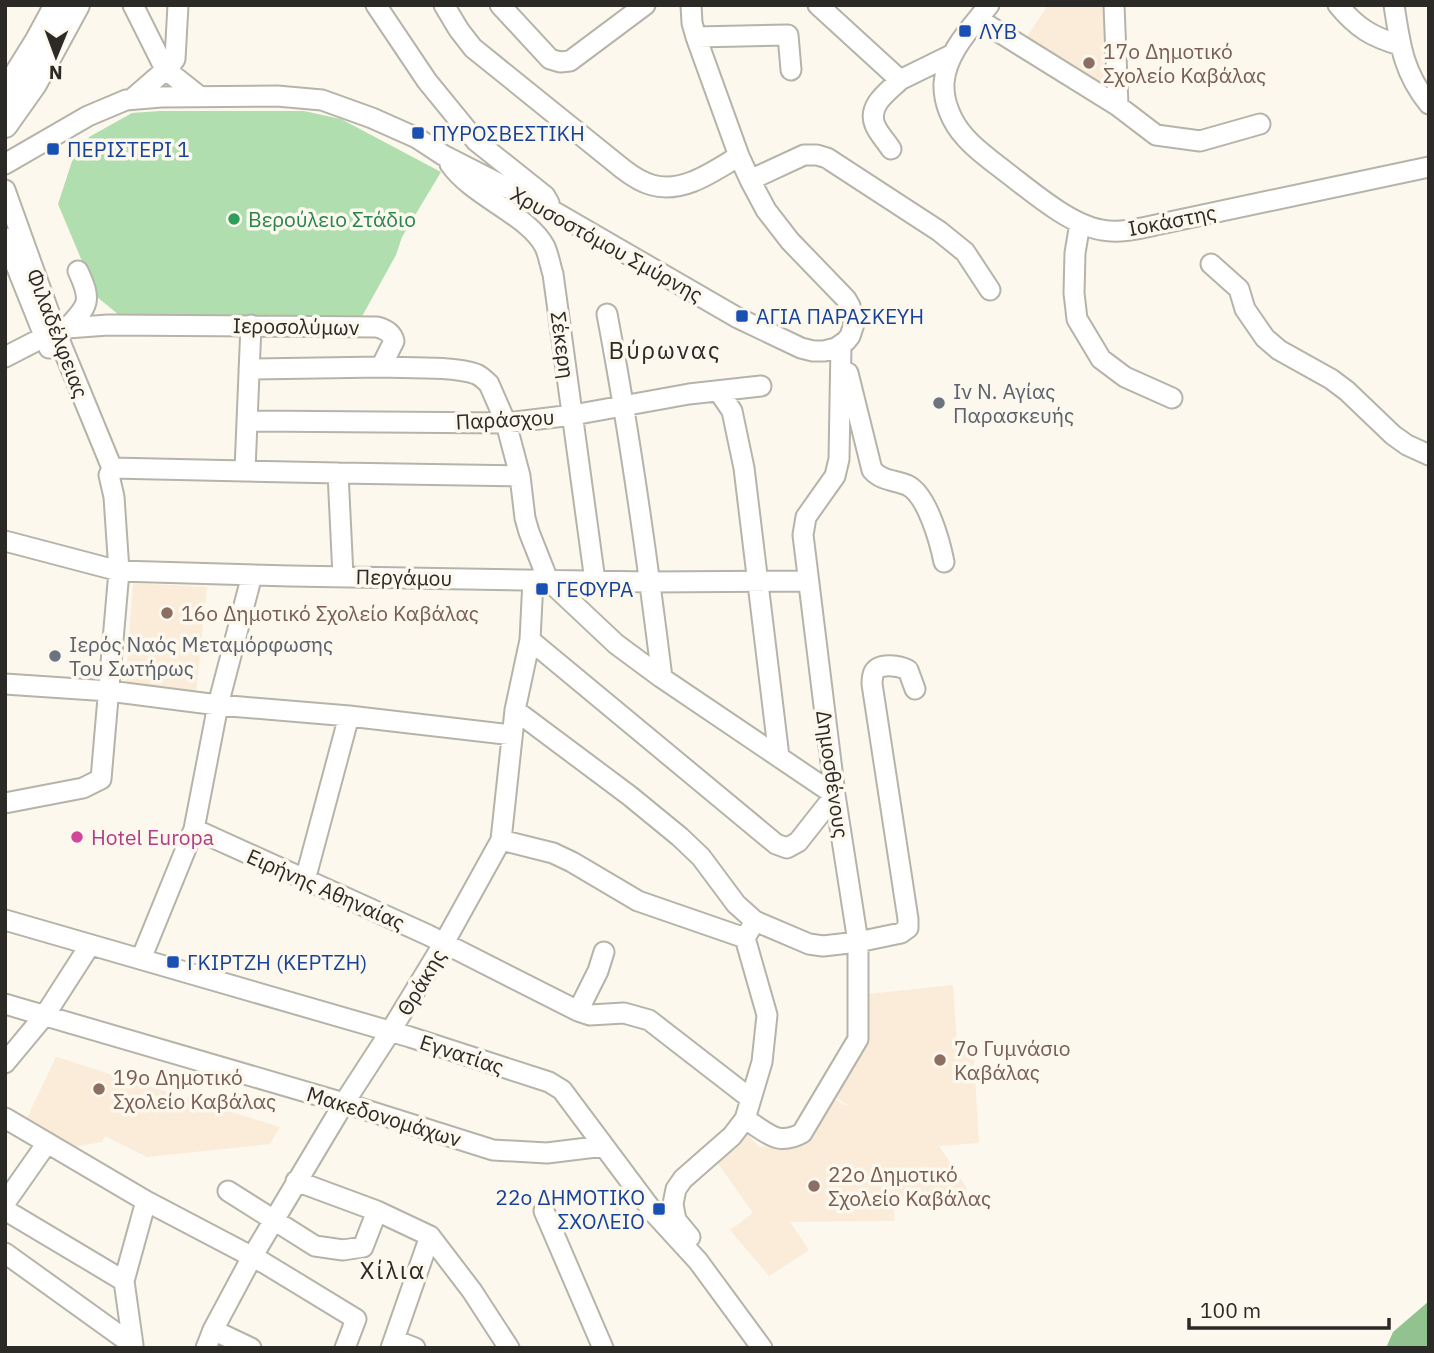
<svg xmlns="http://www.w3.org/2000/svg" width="1434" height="1353" viewBox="0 0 1434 1353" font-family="'IBM Plex Sans',sans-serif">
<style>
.education{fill:#faecd9}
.green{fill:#b0deaf}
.forest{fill:#92c290}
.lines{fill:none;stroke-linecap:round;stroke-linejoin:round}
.minor-casing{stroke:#b6b3a9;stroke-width:23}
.major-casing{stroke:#b6b3a9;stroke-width:28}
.minor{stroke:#fff;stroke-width:19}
.major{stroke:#fff;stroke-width:24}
.transit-dot{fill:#1a4fb4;stroke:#fcf8ee;stroke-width:2.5}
.education-dot{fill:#8d6e63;stroke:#fcf8ee;stroke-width:2.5}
.leisure-dot{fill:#2e9e5b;stroke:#fcf8ee;stroke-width:2.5}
.worship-dot{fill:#6b7280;stroke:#fcf8ee;stroke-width:2.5}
.hotel-dot{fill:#d1479c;stroke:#fcf8ee;stroke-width:2.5}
.labels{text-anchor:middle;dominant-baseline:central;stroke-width:7;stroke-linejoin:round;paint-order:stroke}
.transit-label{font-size:21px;fill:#164399;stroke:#fcf8ee;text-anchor:start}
.education-label{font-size:21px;fill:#785e54;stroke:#fcf8ee;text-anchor:start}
.leisure-label{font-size:21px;fill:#27864d;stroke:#fcf8ee;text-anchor:start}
.street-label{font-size:21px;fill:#2b2a26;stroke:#fcf8ee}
.worship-label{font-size:21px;fill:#5b616d;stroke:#fcf8ee;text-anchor:start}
.hotel-label{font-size:21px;fill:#b23c85;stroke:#fcf8ee;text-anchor:start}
.quarter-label{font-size:24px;letter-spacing:2px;fill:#2b2a26;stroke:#fcf8ee}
</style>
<rect width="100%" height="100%" fill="#fcf8ee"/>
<path class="education" d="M1048,5H1111L1115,86L1106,88L1025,40Z
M133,583L207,587L196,694L125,688Z
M953,985L957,1044H973L979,1143L939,1146L968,1190L894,1200V1221L790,1222L809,1250L769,1276L730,1230L753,1213L714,1158L746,1132L759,1147L802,1143L823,1091L844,1105H850L844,1103L824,1089L861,1044L859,995Z
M56,1057L280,1127L270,1144L147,1157L105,1136L102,1142L75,1147L26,1120Z"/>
<path class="green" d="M160,111H304L341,119L441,172L402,237L396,255L360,320L124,319L97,297L58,204L76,149L84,151L89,137L132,113Z"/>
<path class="forest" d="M1429,1301V1348H1386L1393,1332Z"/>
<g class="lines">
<defs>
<path id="minor" d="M133,5L165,69L199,96
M376,5L427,81L476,141L545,196L549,203
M444,5L459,30L473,48L623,169C632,176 641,182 652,185C683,194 714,171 739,156
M500,5L550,59L560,62L570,61L645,5
M818,5L900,80L953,54
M989,5C971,28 946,53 944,83C943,102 952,123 965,137C976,150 992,161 1006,172C1031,191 1070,225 1102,230C1122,234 1145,227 1165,223L1429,167
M1114,5L1118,106
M1338,5C1357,28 1372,37 1400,45
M1394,5C1400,44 1403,72 1429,104
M978,19L1118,106L1156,135L1200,141L1260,124
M696,37L788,35L791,70
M132,99L170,66L175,59L178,5
M891,149C886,141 878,133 875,125C867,105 888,92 900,80
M5,164L88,116L126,100L161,97L277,96L322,100L372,118L417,138L443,155L553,211L738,318L801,348L813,351H824L836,348L846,341L850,336L854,324L850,306L846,299L790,241L766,210L750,180L739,156L696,37L692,23L691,5
M450,164C473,197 529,215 545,247C549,256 550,265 553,274L595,581
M750,180L804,155H817L827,158L939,231L965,252L990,290
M5,190L56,332L112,468L109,475L114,497L119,571L101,779L83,788L5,803
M1080,223L1075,253L1074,293L1077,319L1101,359L1125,377L1172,398
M5,238L49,348
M1211,264L1239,289L1245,309L1265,338L1279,350L1331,379L1347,391L1393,435L1407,445L1429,455
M607,314C630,435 647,556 662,678
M67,328C89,305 92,301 78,271
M5,357L44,337L67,328L108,325L377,327C385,329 392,333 394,341L381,367C406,368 454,366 476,374C481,376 485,380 489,384L506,423L520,476L525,518L529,532L548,580L616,644L662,678L835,795L798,842L787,848L776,844L530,640
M249,369L381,367
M848,373L872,470C882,481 894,480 907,485C927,494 940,542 944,562
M719,392L732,411L744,468L779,757
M247,421L506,423L573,415L689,394L761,386
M112,468L338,473
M245,470L251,325
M5,541L119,571L290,576L650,582L807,581
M343,576L338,473L520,476
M5,684L109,691L218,705L349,716L512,735
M515,710L630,796L680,837L701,857L736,904L755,921L809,944L823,946L858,942L901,933L908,928V919L872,684C872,681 873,674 874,672C880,662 900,666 908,670L915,689
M194,829L428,935L578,1011L590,1015L624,1013L649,1020L751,1099
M501,840L553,853L572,862L638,901L745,938
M305,880L349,716
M5,920L410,1037L549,1082L562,1090L654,1213L698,1261L762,1348
M141,959L194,829L218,705L252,575
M5,1004L344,1103L493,1150L547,1153L604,1146
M578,1011L598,971L604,952
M5,1063L45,1015L90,945
M5,1118L146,1201L264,1263L356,1319L345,1348
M745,1119C767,1132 777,1147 802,1133L858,1039V942L835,795L803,535L806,517L835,476L839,459L841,345
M296,1181L377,1211L430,1236L472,1291L509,1348
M228,1191L315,1246L343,1250L363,1247L377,1211
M5,1203L47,1143
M5,1210L124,1281
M544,1211L603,1348
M690,1237L676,1220L673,1204L676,1189L683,1179L732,1136L745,1119L762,1062L767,1015L745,938L755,921
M5,1253L133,1345
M213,1330L251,1348
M394,1340L415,1348
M133,1345L124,1281L146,1201
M206,1348L213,1330L252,1257L344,1103L390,1032L444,943L501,840L515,710L530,640L533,580
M391,1348L430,1236"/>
<path id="major" d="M5,93L37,42L57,5
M5,125L34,84L77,5"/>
</defs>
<use href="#minor" class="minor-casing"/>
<use href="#major" class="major-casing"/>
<use href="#minor" class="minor"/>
<use href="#major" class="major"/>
</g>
<g class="transit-dot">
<rect x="958" y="24" width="14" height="14" rx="3.5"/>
<rect x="411" y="126" width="14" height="14" rx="3.5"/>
<rect x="46" y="142" width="14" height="14" rx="3.5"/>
<rect x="735" y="309" width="14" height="14" rx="3.5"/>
<rect x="535" y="582" width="14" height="14" rx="3.5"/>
<rect x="166" y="955" width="14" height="14" rx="3.5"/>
<rect x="652" y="1202" width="14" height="14" rx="3.5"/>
</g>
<g class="education-dot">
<circle cx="1089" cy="63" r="7"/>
<circle cx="167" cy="613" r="7"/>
<circle cx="940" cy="1060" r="7"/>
<circle cx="99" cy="1089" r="7"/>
<circle cx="814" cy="1186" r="7"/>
</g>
<circle class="leisure-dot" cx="234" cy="219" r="7"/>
<g class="worship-dot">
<circle cx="939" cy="403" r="7"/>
<circle cx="55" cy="656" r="7"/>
</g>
<circle class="hotel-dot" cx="77" cy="837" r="7"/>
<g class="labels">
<g class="transit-label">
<text x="979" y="31">ΛΥΒ</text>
<text x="432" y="133">ΠΥΡΟΣΒΕΣΤΙΚΗ</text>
<text x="67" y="149">ΠΕΡΙΣΤΕΡΙ 1</text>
<text x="756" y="316">ΑΓΙΑ ΠΑΡΑΣΚΕΥΗ</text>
<text x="556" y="589">ΓΕΦΥΡΑ</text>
<text x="187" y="962">ΓΚΙΡΤΖΗ (ΚΕΡΤΖΗ)</text>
<text x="645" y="1197" text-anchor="end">22ο ΔΗΜΟΤΙΚΟ<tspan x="645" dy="24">ΣΧΟΛΕΙΟ</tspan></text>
</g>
<g class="education-label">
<text x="1103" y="51">17ο Δημοτικό<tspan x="1103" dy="24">Σχολείο Καβάλας</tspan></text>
<text x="181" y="613">16ο Δημοτικό Σχολείο Καβάλας</text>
<text x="954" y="1048">7ο Γυμνάσιο<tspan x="954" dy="24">Καβάλας</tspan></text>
<text x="113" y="1077">19ο Δημοτικό<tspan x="113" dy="24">Σχολείο Καβάλας</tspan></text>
<text x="828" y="1174">22ο Δημοτικό<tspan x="828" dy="24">Σχολείο Καβάλας</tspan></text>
</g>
<g class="leisure-label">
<text x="248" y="219">Βερούλειο Στάδιο</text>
</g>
<g class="street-label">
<text transform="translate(1172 220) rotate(-11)">Ιοκάστης</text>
<text transform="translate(607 244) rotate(29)">Χρυσοστόμου Σμύρνης</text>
<text transform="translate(296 326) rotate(1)">Ιεροσολύμων</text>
<text transform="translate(58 333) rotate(69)">Φιλαδέλφειας</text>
<text transform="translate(563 345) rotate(82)">Σέκερη</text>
<text transform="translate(505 419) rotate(-3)">Παράσχου</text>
<text transform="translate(404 577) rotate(1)">Περγάμου</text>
<text transform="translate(833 774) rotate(82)">Δημοσθένους</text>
<text transform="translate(326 889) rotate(24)">Ειρήνης Αθηναίας</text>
<text transform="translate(421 982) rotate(-59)">Θράκης</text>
<text transform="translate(462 1054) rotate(18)">Εγνατίας</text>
<text transform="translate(384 1116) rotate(17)">Μακεδονομάχων</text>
</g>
<g class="worship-label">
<text x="953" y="391">Ιν Ν. Αγίας<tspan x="953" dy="24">Παρασκευής</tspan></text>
<text x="69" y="644">Ιερός Ναός Μεταμόρφωσης<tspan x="69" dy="24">Του Σωτήρως</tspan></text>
</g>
<g class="hotel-label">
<text x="91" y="837">Hotel Europa</text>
</g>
<g class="quarter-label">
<text x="665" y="350">Βύρωνας</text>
<text x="393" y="1270">Χίλια</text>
</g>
</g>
<rect width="1434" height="1353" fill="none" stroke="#2b2a26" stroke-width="14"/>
<g transform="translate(56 56) rotate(181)" stroke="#fcf8ee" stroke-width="5" paint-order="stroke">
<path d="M0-5L12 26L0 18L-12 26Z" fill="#2b2a26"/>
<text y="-10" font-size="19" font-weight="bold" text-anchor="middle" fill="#2b2a26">N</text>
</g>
<path d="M1189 1318v10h200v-10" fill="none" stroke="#2b2a26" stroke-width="3.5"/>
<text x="1200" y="1318" font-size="21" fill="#2b2a26" stroke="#fcf8ee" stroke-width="5" paint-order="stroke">100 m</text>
</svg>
